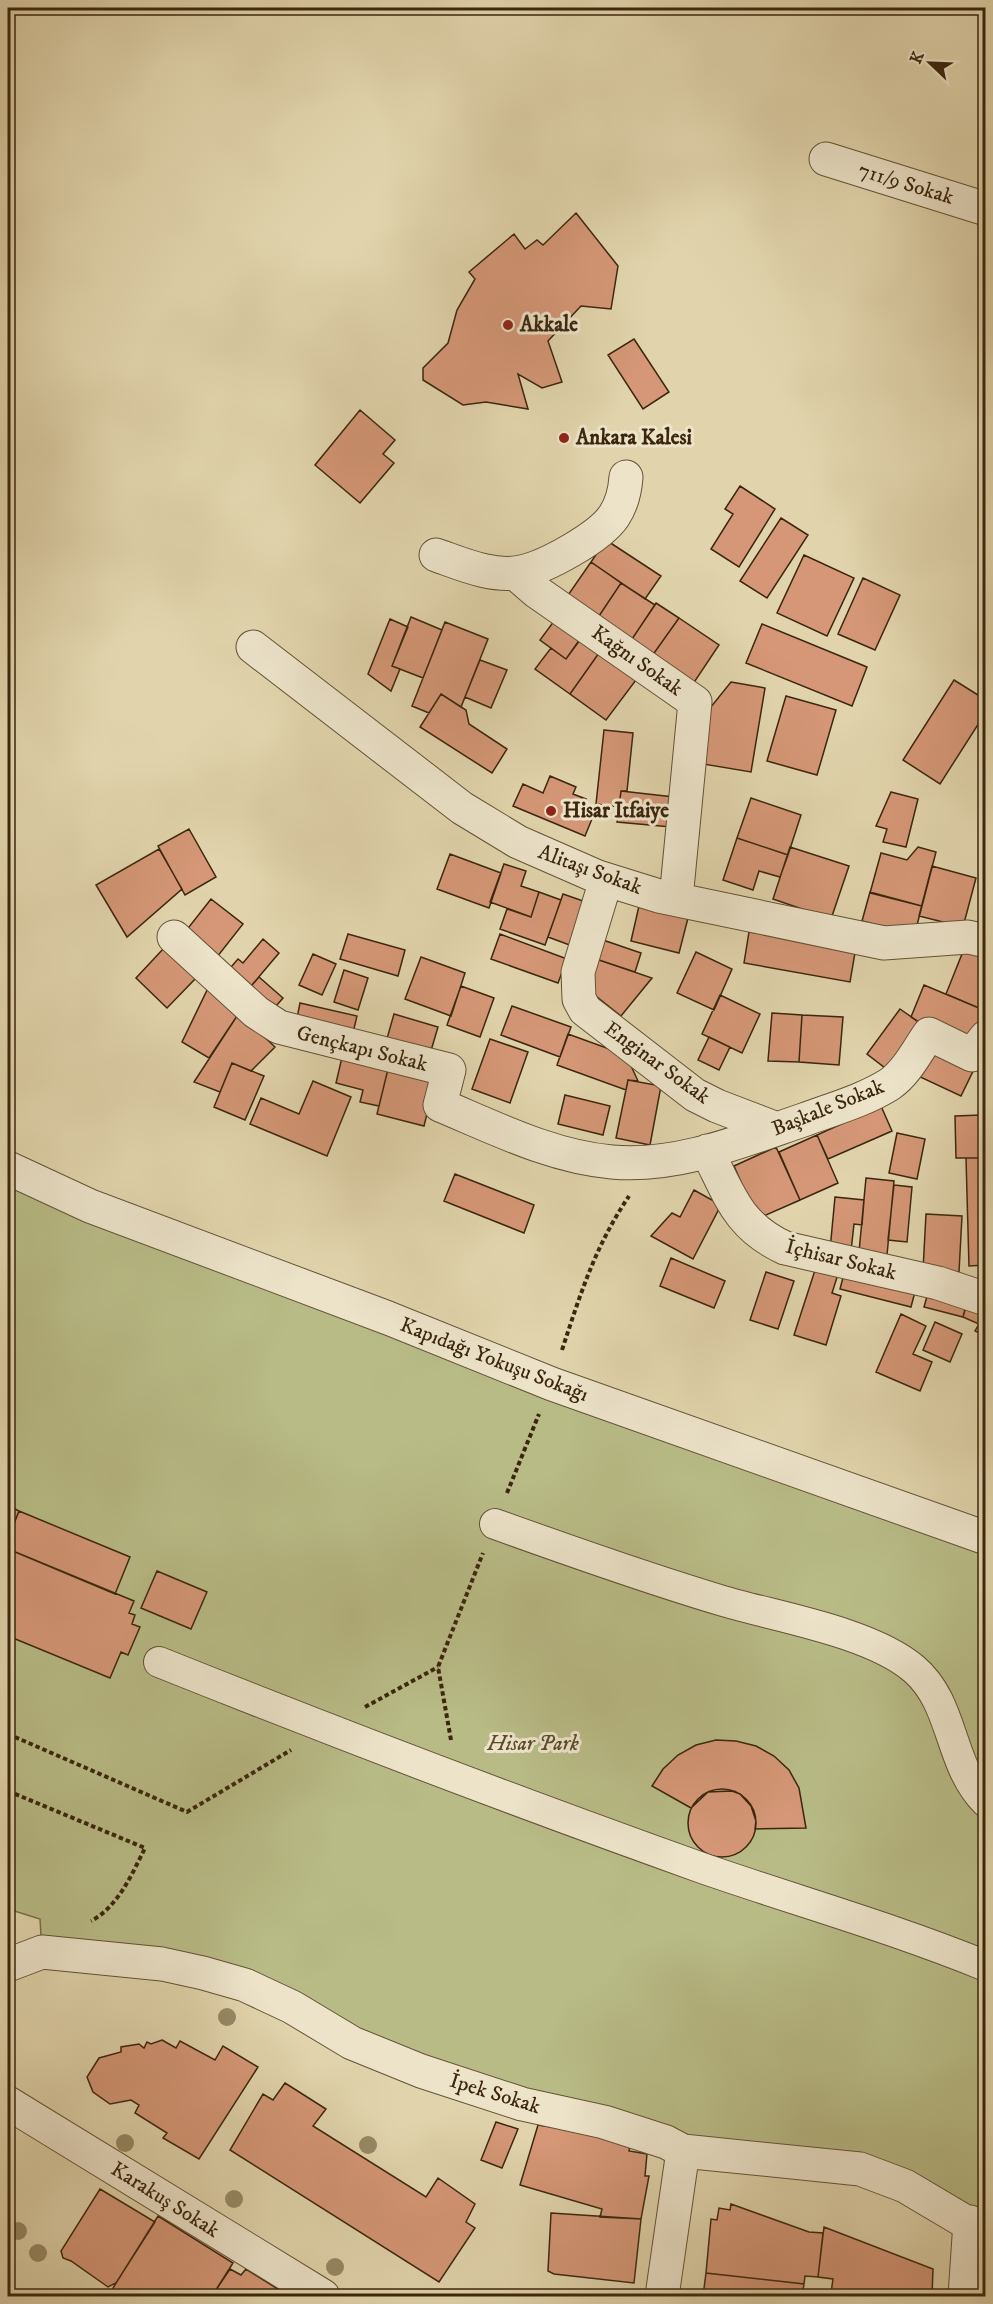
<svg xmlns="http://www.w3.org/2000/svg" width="993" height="2304" viewBox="0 0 993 2304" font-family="'IM FELL DW Pica',serif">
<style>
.green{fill:#b8bb86;stroke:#7a704a;stroke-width:1.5}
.building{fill:#d59777;stroke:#3b260d;stroke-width:1.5}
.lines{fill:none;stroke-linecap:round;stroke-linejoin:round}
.pedestrian-casing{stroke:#645235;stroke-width:32}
.minor-casing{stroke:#645235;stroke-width:35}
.path{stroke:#3b260d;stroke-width:4;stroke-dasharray:4.5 3;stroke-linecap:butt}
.pedestrian{stroke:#ece3c9;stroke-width:30}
.minor{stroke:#ece3c9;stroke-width:33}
.tree{fill:#978965}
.poi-dot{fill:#8f2418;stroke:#ece3c9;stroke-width:2}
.labels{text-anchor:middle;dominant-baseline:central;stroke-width:6;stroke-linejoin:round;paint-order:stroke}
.street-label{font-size:21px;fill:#3b260d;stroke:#ece3c9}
.poi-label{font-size:21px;font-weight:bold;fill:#3b260d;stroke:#ece3c9;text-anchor:start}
.park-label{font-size:21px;font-style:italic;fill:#5a4b2b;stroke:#ece3c9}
</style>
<rect width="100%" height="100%" fill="#e1d4ac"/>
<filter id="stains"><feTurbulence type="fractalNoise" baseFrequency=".00333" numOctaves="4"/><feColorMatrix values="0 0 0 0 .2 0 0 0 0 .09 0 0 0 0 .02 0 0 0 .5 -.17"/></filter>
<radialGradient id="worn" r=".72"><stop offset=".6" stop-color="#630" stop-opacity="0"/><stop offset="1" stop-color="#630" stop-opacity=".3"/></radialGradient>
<path class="green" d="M8,1168L985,1538V2234L905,2186L604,2122L292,2007L42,1952L40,1919L8,1909Z"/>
<path class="building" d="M576,213L618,266L611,309L581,306L548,341L562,382L542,388L518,374L528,409L486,402L463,405L423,380V368L448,343L457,310L475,279L469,272L514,234L525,249L537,240L543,245Z
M634,339L669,392L643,409L608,355Z
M360,410L395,440L383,454L394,463L360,503L315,465Z
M740,486L775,509L739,567L711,549L733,514L725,509Z
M781,518L808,535L767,598L740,581Z
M606,540L661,576L645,599L591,562Z
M804,555L854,578L827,636L777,613Z
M591,562L621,583L597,619L566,598Z
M863,578L900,595L875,650L838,634Z
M621,583L655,605L630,642L597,619Z
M656,603L679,618L652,656L630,642Z
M411,617L442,630L423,678L392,666Z
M557,617L583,636L566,659L540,640Z
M679,618L719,645L693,684L652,656Z
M390,619L408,627L392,666L400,669L391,691L368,674Z
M445,622L488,639L461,707L441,694L429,713L412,706Z
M762,624L867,667L852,706L746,663Z
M580,639L599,653L570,694L535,669L551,648L566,659Z
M599,653L636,680L606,720L570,694Z
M480,660L507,670L491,708L465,697Z
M954,680L986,700V712L940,784L903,760Z
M731,682L765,688L751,772L697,763L706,713Z
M441,694L466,710L469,724L507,749L492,773L420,727Z
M786,696L836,710L817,775L767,761Z
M604,730L633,733L627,791H621L619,807L596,804Z
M550,776L576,787L573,794L586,799L582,809L594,814L585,836L513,806L523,784L543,793Z
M621,791L674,797L671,827L617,822Z
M891,792L918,799L906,847L883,842L887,829L876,826Z
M751,798L801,815L788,855L737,838Z
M189,829L216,877L185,895L158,846Z
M737,838L788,855L780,877L759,871L753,890L723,880Z
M790,847L849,866L831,919L773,899Z
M918,847L936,852L922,906L870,893L881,853L907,860Z
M159,849L182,889L127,937L96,885Z
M450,854L501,873L489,908L437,889Z
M504,864L526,871L521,886L539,892L531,917L490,902Z
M932,866L976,878L963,927L919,916Z
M539,892L561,900L545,945L500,929L507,909L531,917Z
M870,892L922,906L917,925L889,928L862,921Z
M563,894L586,902L575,947L548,937Z
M211,899L243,924L217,957L185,932Z
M639,906L688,918L679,953L631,941Z
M749,932L856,947L850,982L744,963Z
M348,934L405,950L398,976L340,959Z
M500,934L567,959L558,983L491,959Z
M263,939L279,953L246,992L225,974L238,959L243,963Z
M603,940L641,953L635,972L596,959Z
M164,948L196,978L167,1008L136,978Z
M964,949L986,957V1011L946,994Z
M696,952L732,969L714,1010L677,993Z
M313,954L336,964L322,995L299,985Z
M421,957L465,973L451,1016L405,999Z
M596,959L652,978L621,1016L592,993Z
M344,970L368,978L358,1010L334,1002Z
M259,977L283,998L270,1013L246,992Z
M210,984L239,1013L209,1058L182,1042Z
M924,985L986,1011V1018L966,1044L923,1025L911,1017Z
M461,986L494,998L480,1037L447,1025Z
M720,995L760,1014L742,1053L702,1034Z
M300,1003L357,1016L352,1037L296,1023Z
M512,1006L571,1027L560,1057L501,1035Z
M900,1009L923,1025L889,1071L867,1054Z
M239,1013L275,1047L251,1071L232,1063L220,1092L194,1082Z
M772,1013L802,1015L799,1062L768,1061Z
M394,1014L438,1027L430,1054L386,1042Z
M802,1015L843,1017L839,1065L799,1062Z
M568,1034L626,1055L638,1081L628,1080L626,1090L557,1065Z
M709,1037L730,1047L719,1070L698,1060Z
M490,1039L528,1052L510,1103L472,1089Z
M932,1045L976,1065L961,1096L918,1076Z
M343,1053L389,1065L379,1106L360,1102L363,1090L336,1083Z
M232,1063L264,1076L245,1120L214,1107Z
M389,1065L436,1077L424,1126L377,1114Z
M628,1080L661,1086L650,1145L616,1138Z
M313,1081L351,1097L327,1156L250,1124L261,1098L299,1114Z
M565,1095L610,1106L603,1135L558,1124Z
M881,1106L892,1131L828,1159L817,1135Z
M981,1115L982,1158H956L955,1116Z
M897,1133L925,1139L917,1179L889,1173Z
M817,1135L838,1183L800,1200L779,1152Z
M776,1147L800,1200L757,1219L734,1166Z
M966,1158H986V1265L969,1266Z
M455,1174L534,1205L524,1233L444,1201Z
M866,1178L894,1181L887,1255L859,1252Z
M894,1185L912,1187L907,1242L888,1240Z
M694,1190L721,1205L693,1259L651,1236L672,1213L680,1217Z
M835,1197L864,1200L862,1225L854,1224L851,1251L830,1250Z
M926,1214L962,1216L959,1272L923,1270Z
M671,1258L725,1281L714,1308L660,1286Z
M817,1264L839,1271L832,1293L841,1296L826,1345L794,1335Z
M845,1270L916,1288L911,1307L840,1289Z
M766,1272L794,1281L778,1329L750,1320Z
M930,1286L969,1296L963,1317L924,1307Z
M967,1301L986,1310V1336L975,1331L979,1324L963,1317Z
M901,1314L926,1326L913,1354L932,1362L920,1391L876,1372Z
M935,1322L962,1334L950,1362L923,1350Z
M8,1505L19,1511L8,1539Z
M19,1511L130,1557L115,1594L8,1549V1539Z
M8,1549L134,1601L129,1613L135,1615L132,1624L140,1627L128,1655L121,1652L110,1678L8,1636Z
M157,1571L207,1592L191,1629L141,1608Z
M716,1740L736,1741L756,1746L774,1756L789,1770L799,1788L806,1828L755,1829L756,1821L751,1806L740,1794L732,1791L708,1792L691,1808L652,1786L663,1769L678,1755L696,1745Z
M688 1823a34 34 0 1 1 68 0a34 34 0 1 1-68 0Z
M162,2040L176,2048L180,2041L215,2060L223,2046L258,2067L199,2159L163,2138L167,2133L135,2113L139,2105L131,2100L110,2104L93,2092L87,2077L99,2058L121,2052V2047L139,2044L144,2048L147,2042L151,2044Z
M285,2083L326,2109L313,2126L426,2197L438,2178L475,2204L466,2222L475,2228L439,2282L230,2150L263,2094L273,2100Z
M496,2122L518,2129L502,2168L481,2160Z
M552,2124L630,2146L629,2151L647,2154L645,2176H649L641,2219L600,2217L602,2209L520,2185L538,2125L551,2127Z
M100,2189L155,2222L116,2283L108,2287L71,2261L63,2258L61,2251Z
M731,2204L809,2232L823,2233L818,2277L805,2276L804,2284L706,2273L711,2219L717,2220L719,2208L730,2210Z
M551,2213L641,2219L634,2283L554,2274L548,2271Z
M158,2216L233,2263L212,2296H108Z
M824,2227L933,2269L932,2296H859L831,2293L833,2279L818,2277Z
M230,2269L241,2275L246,2269L289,2296H212Z
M706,2273L804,2284L802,2296H703Z"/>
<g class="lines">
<defs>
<path id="pedestrian" d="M495,1524C570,1551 646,1578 723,1601C777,1617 871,1632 914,1669C955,1704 948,1764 986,1802
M159,1662C339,1734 520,1803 702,1868C797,1901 893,1928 986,1966"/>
<path id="minor" d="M826,159L986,209
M436,555C462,564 493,578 521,572C546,567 600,537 614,516C622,504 625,491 626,477
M520,573L522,579L537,592L695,702L676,899
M253,647L462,808L518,842L598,877L659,896L884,943L968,937L986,941
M606,880L578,972L579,999L585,1010L695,1095L717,1106L777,1129
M174,937L256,1012L279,1027L449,1070L440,1105C495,1128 552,1157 612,1162C678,1168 744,1140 806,1119C833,1109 865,1100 890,1084C907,1072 917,1051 929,1034L972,1055L986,1037
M707,1151C730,1195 737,1226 785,1248L938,1283L986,1299
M8,1168L90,1206L388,1318L552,1384L986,1538
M8,1965L42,1952L162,1964L203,1973L245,1985L292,2007L352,2043L421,2071L522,2104L604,2122L666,2142L683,2151L860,2169L905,2186L986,2234
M8,2103L323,2296
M662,2296L683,2151
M965,2296L970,2222"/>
</defs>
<use href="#pedestrian" class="pedestrian-casing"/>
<use href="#minor" class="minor-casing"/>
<path class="path" d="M562,1350C581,1292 595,1247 629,1196
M507,1493L539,1414
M365,1707L438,1667
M8,1734L187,1812L291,1750
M451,1740L438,1667L483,1553
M8,1791L145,1848C132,1874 118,1907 91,1921"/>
<use href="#pedestrian" class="pedestrian"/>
<use href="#minor" class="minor"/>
</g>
<g class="tree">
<circle cx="227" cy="2017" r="9"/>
<circle cx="125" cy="2143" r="9"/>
<circle cx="368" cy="2145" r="9"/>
<circle cx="234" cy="2199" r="9"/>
<circle cx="18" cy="2231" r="9"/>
<circle cx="38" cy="2253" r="9"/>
<circle cx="335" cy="2267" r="9"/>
</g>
<g class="poi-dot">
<circle cx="508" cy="325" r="6"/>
<circle cx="564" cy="438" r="6"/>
<circle cx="551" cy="811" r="6"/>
</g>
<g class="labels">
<g class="street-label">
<text transform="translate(906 184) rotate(17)">711/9 Sokak</text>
<text transform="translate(637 661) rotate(35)">Kağnı Sokak</text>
<text transform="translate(590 870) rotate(20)">Alitaşı Sokak</text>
<text transform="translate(362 1049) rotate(14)">Gençkapı Sokak</text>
<text transform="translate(657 1063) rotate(36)">Enginar Sokak</text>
<text transform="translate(828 1108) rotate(-22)">Başkale Sokak</text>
<text transform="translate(841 1260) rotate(14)">İçhisar Sokak</text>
<text transform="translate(494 1360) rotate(21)">Kapıdağı Yokuşu Sokağı</text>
<text transform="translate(495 2094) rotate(17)">İpek Sokak</text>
<text transform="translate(165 2200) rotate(32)">Karakuş Sokak</text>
</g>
<g class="poi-label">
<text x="520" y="325">Akkale</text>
<text x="576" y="438">Ankara Kalesi</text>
<text x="563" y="811">Hisar Itfaiye</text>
</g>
<g class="park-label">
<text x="533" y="1744">Hisar Park</text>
</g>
</g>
<rect width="993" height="2304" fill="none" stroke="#e1d4ac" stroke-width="30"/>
<rect x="9" y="9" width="975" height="2286" fill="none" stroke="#3b260d" stroke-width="3"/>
<rect x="15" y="15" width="963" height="2274" fill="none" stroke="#3b260d" stroke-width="1.5"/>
<g transform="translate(930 63) rotate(293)" stroke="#ece3c9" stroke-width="4.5" paint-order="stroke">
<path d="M0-4.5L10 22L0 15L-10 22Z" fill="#3b260d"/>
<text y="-9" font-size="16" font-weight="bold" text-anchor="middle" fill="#3b260d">K</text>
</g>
<rect width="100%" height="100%" filter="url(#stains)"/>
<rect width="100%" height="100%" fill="url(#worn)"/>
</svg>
